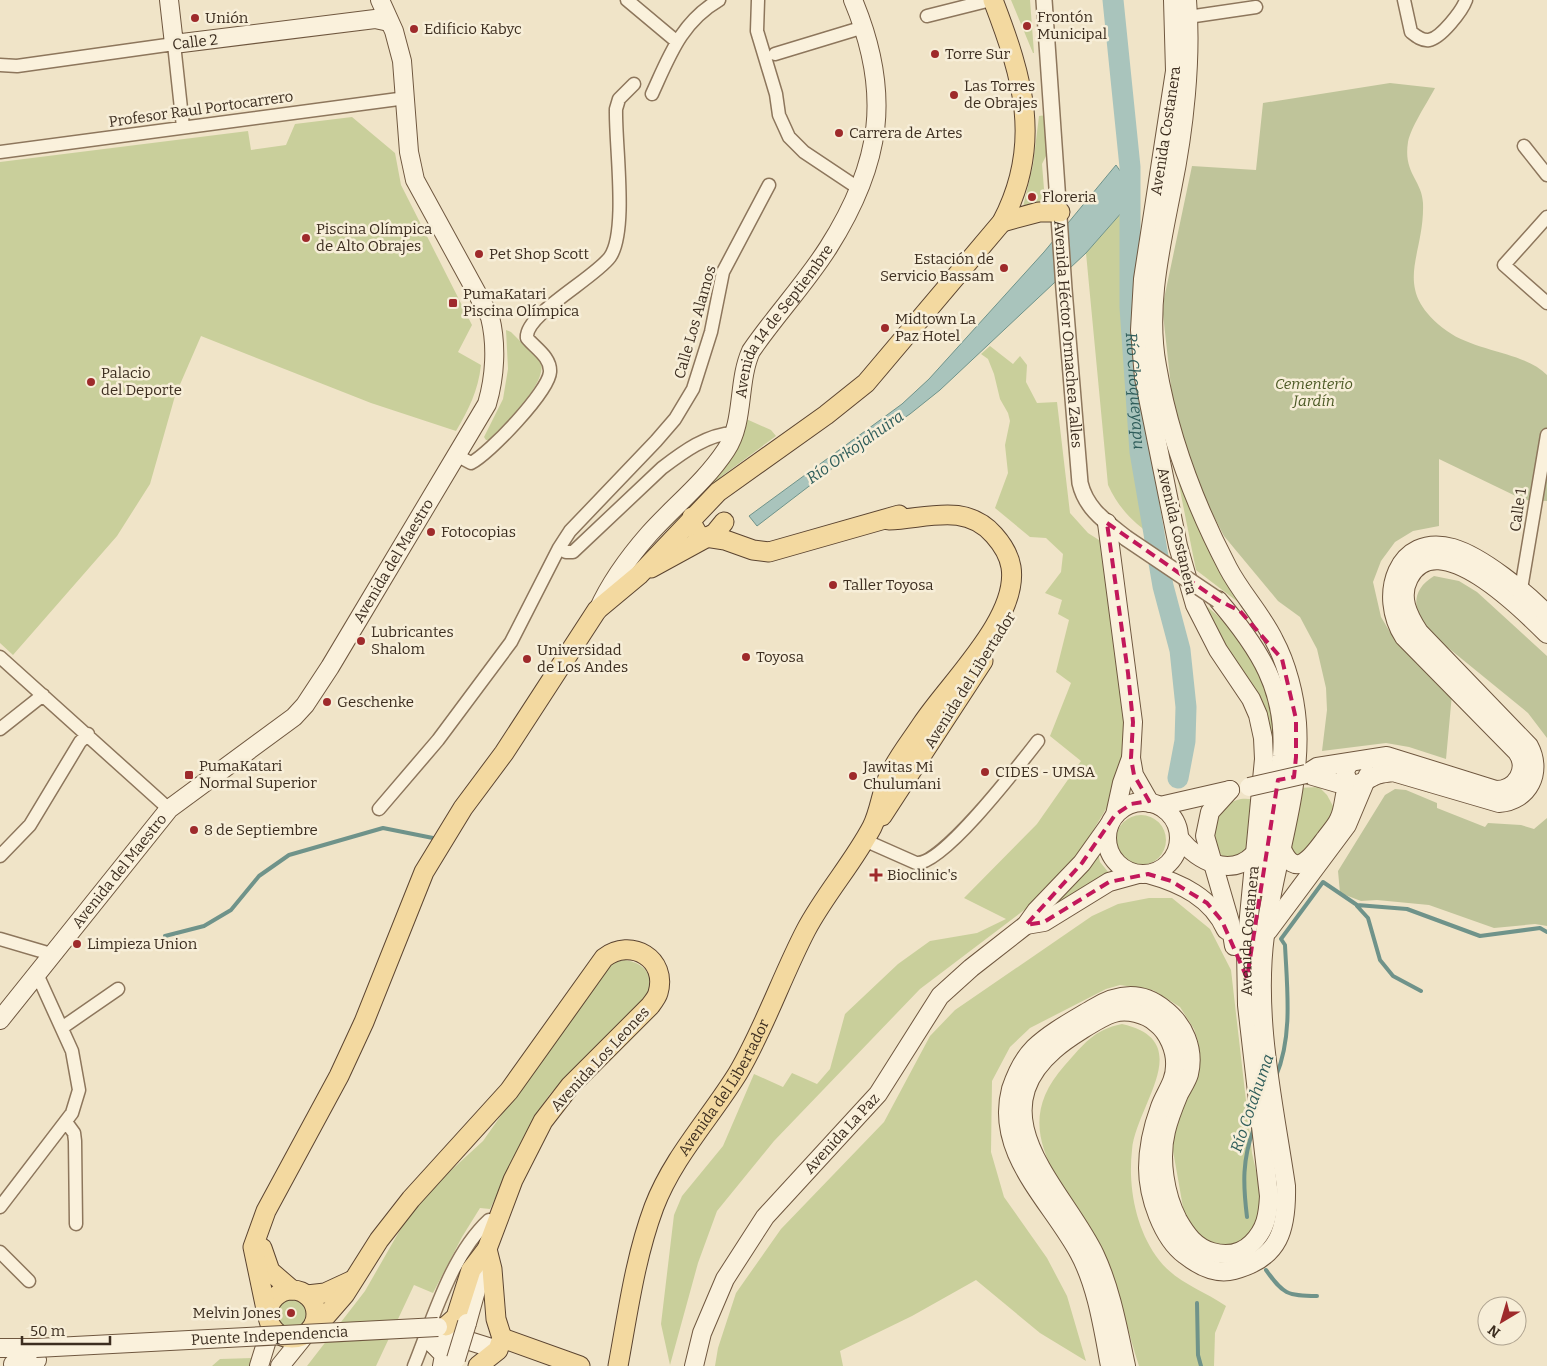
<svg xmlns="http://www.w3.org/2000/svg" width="1547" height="1366" viewBox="0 0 1547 1366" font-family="Bitter,serif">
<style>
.green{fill:#c9cf9b}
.cemetery{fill:#bfc49a}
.water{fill:#a9c4bc;stroke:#6f938a}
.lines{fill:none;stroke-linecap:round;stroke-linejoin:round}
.stream{stroke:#6f938a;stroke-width:4}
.river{stroke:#a9c4bc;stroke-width:21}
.minor-casing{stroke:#8d765c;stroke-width:15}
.tertiary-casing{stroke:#8d765c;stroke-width:18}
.secondary-casing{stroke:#6f573f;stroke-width:20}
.primary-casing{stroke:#5b4430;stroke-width:21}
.minor{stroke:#faf1dc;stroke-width:12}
.tertiary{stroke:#faf1dc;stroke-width:15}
.secondary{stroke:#faf1dc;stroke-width:18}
.primary{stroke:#f3d9a0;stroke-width:19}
.tertiary-bridge-casing{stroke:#8d765c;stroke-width:18;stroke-linecap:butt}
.secondary-bridge-casing{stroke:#6f573f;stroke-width:20;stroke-linecap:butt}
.tertiary-bridge{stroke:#faf1dc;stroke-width:15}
.secondary-bridge{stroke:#faf1dc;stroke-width:18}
.marked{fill:none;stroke:#c2185b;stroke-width:4;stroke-dasharray:10 6;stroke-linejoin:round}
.poi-dot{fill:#9e2a2b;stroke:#f7eed8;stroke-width:2}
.labels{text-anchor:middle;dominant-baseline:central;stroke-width:5;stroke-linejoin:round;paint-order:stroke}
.poi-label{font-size:15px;fill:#3d2e20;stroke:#f7eed8;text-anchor:start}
.street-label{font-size:15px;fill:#3d2e20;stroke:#f7eed8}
.park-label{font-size:15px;font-style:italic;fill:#4d5a26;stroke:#f7eed8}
.water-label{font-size:16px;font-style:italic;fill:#2f5d5a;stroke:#f7eed8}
</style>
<rect width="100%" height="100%" fill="#f0e4c8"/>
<path class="green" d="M1011,0H1030L1034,53H1033Z
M1046,115V156L1042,164L1044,189L1051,196V201L1048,205L1022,211L1033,165L1039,116Z
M352,117L395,153L401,185L472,325L458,352L481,365C478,391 469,409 456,431L371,403L201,336L175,396L150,484L117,536L13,655L0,643V162L248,131L251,150L286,145L295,124Z
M1137,195C1135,236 1131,277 1130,318C1129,392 1139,466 1155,538C1134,523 1119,509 1108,485L1086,253Z
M506,330L511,332L541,362C547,385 504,424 489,440H486L484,437L503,399L508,369Z
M990,346L1013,364L1020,356L1027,365L1026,382L1037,403L1057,402L1070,513L1088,533L1102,542L1127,720L1123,758L1112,799L1071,867L1040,898L920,989L774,1141L717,1211L698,1263L670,1365L661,1324L674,1215L682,1196L723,1146L754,1074L783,1087L792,1073L817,1084L830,1069L845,1014L898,964L930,941L977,933L1006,919L964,898L1037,824L1081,761L1050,736L1071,683L1056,672L1069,620L1058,614L1062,600L1045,593L1061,572L1063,554L1046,538L1030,537L995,508L1008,473L1005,445L1010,421L1008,413L1000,399L994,374L988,359L981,354Z
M744,418L771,430L776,436L722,476L659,537L734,456L740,442Z
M1176,470L1242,605L1196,570Z
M1204,604C1245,636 1277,687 1275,741C1275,760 1271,779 1270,798V759L1236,666Z
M1319,787L1327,795L1334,808C1329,827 1315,848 1297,856L1290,847L1297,788Z
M1253,799L1247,850L1244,856L1223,857C1209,840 1213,807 1237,800C1242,798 1248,799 1253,799Z
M1116 840a25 25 0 1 1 50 0a25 25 0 1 1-50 0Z
M1098,853L1100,862L1109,873L1040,916Z
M1149,898H1172L1210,929L1231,970L1252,1153L1262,1197L1260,1216L1245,1247L1227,1249L1208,1243L1193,1230L1184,1213L1172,1145L1180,1113L1194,1082L1199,1058L1198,1041L1194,1029L1180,1007L1153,990L1120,985L1106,989L1030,1028L1010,1047L992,1081L991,1152L1004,1197L1047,1258L1067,1296L1086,1361L1040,1333L976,1280L912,1316L840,1351L843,1366H715L718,1348L736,1293L781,1229L884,1122L930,1036L955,1010L1092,916L1118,904Z
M625,960C649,964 655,979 645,1000L550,1094L533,1119L490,1209L480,1208L462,1237L433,1293L414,1285L376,1366H307L365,1291L404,1223L433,1187L483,1141L605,968L616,962Z
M1122,1024C1198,1041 1136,1105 1132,1150C1128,1185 1135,1226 1156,1256C1174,1282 1201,1289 1226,1306L1215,1333L1214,1366H1139C1127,1329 1119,1289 1104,1253C1100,1244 1093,1236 1088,1227C1054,1172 1011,1125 1065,1065C1084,1044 1093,1030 1122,1024Z
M290,1297L297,1298L307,1306L309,1319L305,1325L281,1328C270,1316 275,1302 290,1297Z
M253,1358L249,1366H212L220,1359Z"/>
<path class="cemetery" d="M1390,83L1435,88C1427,103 1411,127 1408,142C1403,173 1422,180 1423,203C1425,258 1389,288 1447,331C1476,352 1525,352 1547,375V501L1524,500L1439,459V526L1413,531L1395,542L1381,561L1373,582L1381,617L1390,632L1452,694L1446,759L1409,747L1386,743L1322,751L1327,710L1326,688L1317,649L1300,617L1278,601L1224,536L1190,470L1174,414L1163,314L1164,299L1192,166L1256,170L1263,103Z
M1434,576L1459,581L1477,592L1547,656V738L1528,713L1430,633C1413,613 1409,591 1434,576Z
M1395,789L1406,790L1437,803V808L1485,827L1488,823L1521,825L1534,829L1547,818V926L1535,924L1494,928L1429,905L1377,900L1361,901L1340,893L1338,871L1385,795Z"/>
<path class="water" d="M1116,165L1137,195L1086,253L940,390L910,414L855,451L757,526L749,516L902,404L929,379L1044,252Z"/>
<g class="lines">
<path class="stream" d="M1357,906L1368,918L1380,960L1393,976L1421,991
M165,936L204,926L231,910L259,876L289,855L383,828L433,838
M1276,1076C1293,1036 1287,988 1285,945L1281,939L1323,882L1357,905L1407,909L1480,936L1540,928L1547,932
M1247,1217C1243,1184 1242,1160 1254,1128
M1266,1270C1283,1294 1287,1296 1317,1296
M1197,1303L1198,1355L1201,1366"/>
<path class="river" id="s1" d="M1113,0L1130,167V307L1140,452L1163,586L1180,650L1186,707L1185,741L1178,778"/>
<defs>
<path id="minor" d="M627,0L676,41
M758,0L757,31L776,94L779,115L789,137L804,152L858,188
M1404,0L1411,32C1416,36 1422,41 1429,40C1441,38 1462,11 1466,0
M927,16L991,0
M1188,17L1256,7
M775,54L864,27
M0,65L17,66L174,44L183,127
M652,94C669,57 681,22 719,0
M1524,146L1547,175
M0,152L406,98
M1547,217L1504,265L1547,303
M458,456L471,463C489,454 549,391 550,372C551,357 535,348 527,338C524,315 595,278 610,257C628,231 615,144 616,109L619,99L634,84
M559,548L566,552H573L662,468C683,452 707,434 734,433
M1521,589L1547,435
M0,657L169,809
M0,729L43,695
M379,809L438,740L511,642L559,548L570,531L656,441L675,419L693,389L711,332L723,272L769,185
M864,840L916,863C942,866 1020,764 1038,741
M0,856L30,825L80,742L88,734
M0,939L51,954
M63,1027L118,989
M66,1122L74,1133L75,1141L76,1224
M0,1207L72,1113L79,1090L72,1051L37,974
M0,1252L29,1281
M414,1366C433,1319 451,1255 489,1220L496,1222"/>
<g id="tertiary">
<path id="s2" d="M1044,0L1064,289L1080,483C1086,509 1106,522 1126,538"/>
</g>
<g id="secondary">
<path d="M169,0L174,44L375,19L389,22"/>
<path d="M1107,523L1133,722L1131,758L1122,783L1115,815"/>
<path d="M1218,600C1259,648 1287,690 1282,756L1262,887"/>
<path id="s3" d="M598,610C611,581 628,558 649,534C674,506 705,482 726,450C745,422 737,382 751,351C775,316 805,284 828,248C882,163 892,93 853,0"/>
<path d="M1131,758L1134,775L1150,803"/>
<path d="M1349,764C1346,768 1344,772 1347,778C1353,792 1368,778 1377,775C1382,773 1388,773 1393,772L1499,803C1529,801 1543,772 1529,746L1419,632C1408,615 1399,597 1409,578C1437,523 1524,611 1547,634"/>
<path d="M1306,774L1317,767L1387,756L1496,790C1516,790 1529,769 1517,752L1404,637C1377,596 1397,532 1453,548C1483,557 1525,592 1547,614"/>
<path d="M1306,774L1337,783L1349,782"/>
<path d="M1230,790L1210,812L1205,836L1230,922L1234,946"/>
<circle cx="1143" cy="838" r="36"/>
<path d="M1160,806L1230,790"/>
<path d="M1180,839C1198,861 1230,878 1253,855"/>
<path d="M1282,849C1296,881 1313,855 1325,839C1330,832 1336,826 1339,819C1345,807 1343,794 1349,782"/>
<path d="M1148,874C1181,883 1212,898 1226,930"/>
<path d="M1026,925L1044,922L1109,882L1138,874"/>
<path d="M1268,931L1347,825L1368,775"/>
<path id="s4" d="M0,1020L169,809L294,717L305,705L330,667L487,404C495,377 497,345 490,317L415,180L409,152L402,61L394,31L380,0"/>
<path d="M467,1323L487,1251"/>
<path d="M428,1339H463L498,1350"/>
<path d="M428,1339L444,1355L442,1366"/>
<path d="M0,1348H36"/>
<path d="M13,1364L37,1360"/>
<path d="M259,1366L271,1327"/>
<path d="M280,1366L305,1335"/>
<path id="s5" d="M694,1366L702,1333L725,1279L765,1217L878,1094L940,996L971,968L1026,925L1036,911L1082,863L1109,825"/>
<path id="s6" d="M1110,1366C1103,1329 1097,1286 1079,1253C1051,1201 994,1153 1011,1089C1016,1074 1023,1059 1034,1048C1051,1032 1072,1021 1092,1009C1116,994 1141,990 1164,1009C1184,1024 1195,1049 1189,1074C1187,1081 1182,1088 1179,1094C1174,1106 1169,1118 1166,1131C1159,1159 1165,1195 1178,1220C1186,1234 1195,1247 1212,1252C1226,1256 1241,1254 1252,1243C1266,1229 1268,1215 1269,1196L1247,1005L1246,948L1264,759L1263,738L1258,715L1251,699L1218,650L1195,605L1178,546L1144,378L1140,330L1143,279L1175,71L1173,0"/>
<path d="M1126,1366C1118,1329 1111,1289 1095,1255C1064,1190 976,1118 1054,1050C1065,1040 1100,1017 1114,1013C1127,1009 1146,1014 1156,1023C1168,1032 1176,1051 1175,1066C1175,1082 1165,1093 1160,1107C1153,1126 1148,1147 1148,1168C1148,1196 1162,1238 1185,1255C1199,1266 1216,1275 1234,1270C1280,1258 1287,1229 1286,1186C1274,1104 1254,1018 1265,935C1273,867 1302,792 1297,723C1295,696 1287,664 1274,640C1262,615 1241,593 1228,568C1195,505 1169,436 1157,366C1146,308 1161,246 1172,189C1184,131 1192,59 1187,0"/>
</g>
<g id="primary">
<path d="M1002,222L1039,212H1060"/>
<path d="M692,517V524L699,536L725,540L753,550L769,552L899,515"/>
<path d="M651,568L715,533L724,522"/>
<path d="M882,816L983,661"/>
<path d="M262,1248L270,1271L292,1290"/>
<circle cx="292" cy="1314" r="24"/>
<path d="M307,1295L325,1293L351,1281"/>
<path d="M267,1314L253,1247L266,1211L339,1076L364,1022L424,872L463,808L504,753L597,610L639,575L718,492L826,415L866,383L1002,222C1043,144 1023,78 993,0"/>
<path d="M314,1324L325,1317L345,1294L379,1240L411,1199L509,1091L604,958C631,937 668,959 658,993C657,997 653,1002 650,1006L570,1086L543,1121L513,1180L487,1249L471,1270L456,1317L446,1326"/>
<path d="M502,1338L580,1366"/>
<path d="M478,1366L498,1350L502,1338L496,1319L492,1269L487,1249"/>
<path id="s7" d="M618,1366C628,1312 635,1258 654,1207C673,1157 711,1117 738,1073C765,1027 782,976 806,930C825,894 853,863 872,827C880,811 881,794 888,778C896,759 911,741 922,724C949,683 1019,618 1011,567C1009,555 1002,544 994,535C965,502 926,519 889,520"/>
</g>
</defs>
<use href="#minor" class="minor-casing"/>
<use href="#tertiary" class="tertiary-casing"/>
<use href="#secondary" class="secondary-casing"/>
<use href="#primary" class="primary-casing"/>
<use href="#minor" class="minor"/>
<use href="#tertiary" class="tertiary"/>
<use href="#secondary" class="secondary"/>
<use href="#primary" class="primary"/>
<defs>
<path id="tertiary-bridge" d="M1126,538L1218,600"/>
<g id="secondary-bridge">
<path d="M1249,787L1306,774"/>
<path id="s8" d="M36,1348L438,1327"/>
<path d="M456,1359L467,1323"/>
</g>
</defs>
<use href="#tertiary-bridge" class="tertiary-bridge-casing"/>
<use href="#secondary-bridge" class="secondary-bridge-casing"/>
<use href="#tertiary-bridge" class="tertiary-bridge"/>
<use href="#secondary-bridge" class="secondary-bridge"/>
</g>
<path class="marked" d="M1107,523L1218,600L1240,611L1282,659L1296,719V757L1294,777L1278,780L1247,978L1222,921L1207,903L1171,881L1148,874L1109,882L1044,922L1026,925L1082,863L1115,815L1131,804L1149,801L1134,775L1131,758L1133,722L1128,673Z"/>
<g class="poi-dot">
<circle cx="195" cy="18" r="5"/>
<circle cx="1027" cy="26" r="5"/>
<circle cx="414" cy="29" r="5"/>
<circle cx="935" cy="54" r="5"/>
<circle cx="954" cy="95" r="5"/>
<circle cx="839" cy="133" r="5"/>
<circle cx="1032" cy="197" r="5"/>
<circle cx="306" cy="238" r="5"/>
<circle cx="479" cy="254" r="5"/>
<circle cx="1004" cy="268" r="5"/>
<rect x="448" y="298" width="10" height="10" rx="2.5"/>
<circle cx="885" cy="328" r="5"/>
<circle cx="91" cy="382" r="5"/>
<circle cx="431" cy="532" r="5"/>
<circle cx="833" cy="585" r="5"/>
<circle cx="361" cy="641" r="5"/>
<circle cx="746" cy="657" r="5"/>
<circle cx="527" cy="659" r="5"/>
<circle cx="327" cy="702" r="5"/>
<circle cx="985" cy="772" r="5"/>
<rect x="184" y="770" width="10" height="10" rx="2.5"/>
<circle cx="853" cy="776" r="5"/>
<circle cx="194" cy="830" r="5"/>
<path d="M873.5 867.5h5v5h5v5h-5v5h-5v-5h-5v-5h5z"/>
<circle cx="77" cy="944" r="5"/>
<circle cx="291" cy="1313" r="5"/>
</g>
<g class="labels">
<g class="poi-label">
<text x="1037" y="17">Frontón<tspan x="1037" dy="17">Municipal</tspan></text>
<text x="205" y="18">Unión</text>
<text x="424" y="29">Edificio Kabyc</text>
<text x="945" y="54">Torre Sur</text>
<text x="964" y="86">Las Torres<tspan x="964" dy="17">de Obrajes</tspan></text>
<text x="849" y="133">Carrera de Artes</text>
<text x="1042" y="197">Floreria</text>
<text x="316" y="229">Piscina Olímpica<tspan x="316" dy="17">de Alto Obrajes</tspan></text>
<text x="489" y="254">Pet Shop Scott</text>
<text x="994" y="259" text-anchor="end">Estación de<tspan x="994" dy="17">Servicio Bassam</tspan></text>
<text x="463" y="294">PumaKatari<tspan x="463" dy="17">Piscina Olímpica</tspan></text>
<text x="895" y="319">Midtown La<tspan x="895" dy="17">Paz Hotel</tspan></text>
<text x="101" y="373">Palacio<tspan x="101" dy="17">del Deporte</tspan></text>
<text x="441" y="532">Fotocopias</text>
<text x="843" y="585">Taller Toyosa</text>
<text x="371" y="632">Lubricantes<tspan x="371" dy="17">Shalom</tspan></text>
<text x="537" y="650">Universidad<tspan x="537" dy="17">de Los Andes</tspan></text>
<text x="756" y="657">Toyosa</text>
<text x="337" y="702">Geschenke</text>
<text x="199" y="766">PumaKatari<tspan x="199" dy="17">Normal Superior</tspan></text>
<text x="863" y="767">Jawitas Mi<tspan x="863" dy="17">Chulumani</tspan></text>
<text x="995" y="772">CIDES - UMSA</text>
<text x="204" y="830">8 de Septiembre</text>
<text x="887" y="875">Bioclinic's</text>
<text x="87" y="944">Limpieza Union</text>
<text x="281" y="1313" text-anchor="end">Melvin Jones</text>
</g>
<g class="street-label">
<text transform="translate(195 42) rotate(-7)">Calle 2</text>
<text transform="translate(201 109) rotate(-8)">Profesor Raul Portocarrero</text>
<text stroke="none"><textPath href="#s6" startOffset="1958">Avenida Costanera</textPath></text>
<text transform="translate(695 322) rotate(-74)">Calle Los Alamos</text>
<text stroke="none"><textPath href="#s3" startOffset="350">Avenida 14 de Septiembre</textPath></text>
<text stroke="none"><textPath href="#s2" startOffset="335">Avenida Héctor Ormachea Zalles</textPath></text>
<text transform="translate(1518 510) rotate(-82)">Calle 1</text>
<text transform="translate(1177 531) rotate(77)">Avenida Costanera</text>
<text stroke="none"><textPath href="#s4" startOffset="611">Avenida del Maestro</textPath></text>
<text transform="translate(970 680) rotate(-58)">Avenida del Libertador</text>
<text stroke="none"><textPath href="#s4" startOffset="191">Avenida del Maestro</textPath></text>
<text stroke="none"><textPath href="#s6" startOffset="1132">Avenida Costanera</textPath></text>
<text transform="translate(600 1059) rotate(-47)">Avenida Los Leones</text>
<text stroke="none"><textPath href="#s7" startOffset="302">Avenida del Libertador</textPath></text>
<text stroke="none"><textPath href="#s5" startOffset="280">Avenida La Paz</textPath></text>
<text stroke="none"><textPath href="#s8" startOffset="234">Puente Independencia</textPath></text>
</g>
<g class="park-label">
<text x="1314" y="384">Cementerio<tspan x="1314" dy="17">Jardín</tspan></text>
</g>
<g class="water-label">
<text stroke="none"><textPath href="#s1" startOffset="392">Río Choqueyapu</textPath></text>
<text transform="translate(855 447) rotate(-35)">Río Orkojahuira</text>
<text transform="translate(1252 1103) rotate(-71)">Río Cotahuma</text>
</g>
</g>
<g transform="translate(1502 1321) rotate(218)"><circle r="24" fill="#f7eed8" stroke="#ada18e"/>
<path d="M0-4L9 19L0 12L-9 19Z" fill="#9e2a2b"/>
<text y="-8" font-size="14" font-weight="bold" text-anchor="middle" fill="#3d2e20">N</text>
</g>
<path d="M22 1336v8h88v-8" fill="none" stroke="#3d2e20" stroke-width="2.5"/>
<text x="30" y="1336" font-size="15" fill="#3d2e20" stroke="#f7eed8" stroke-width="4" paint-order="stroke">50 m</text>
</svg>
